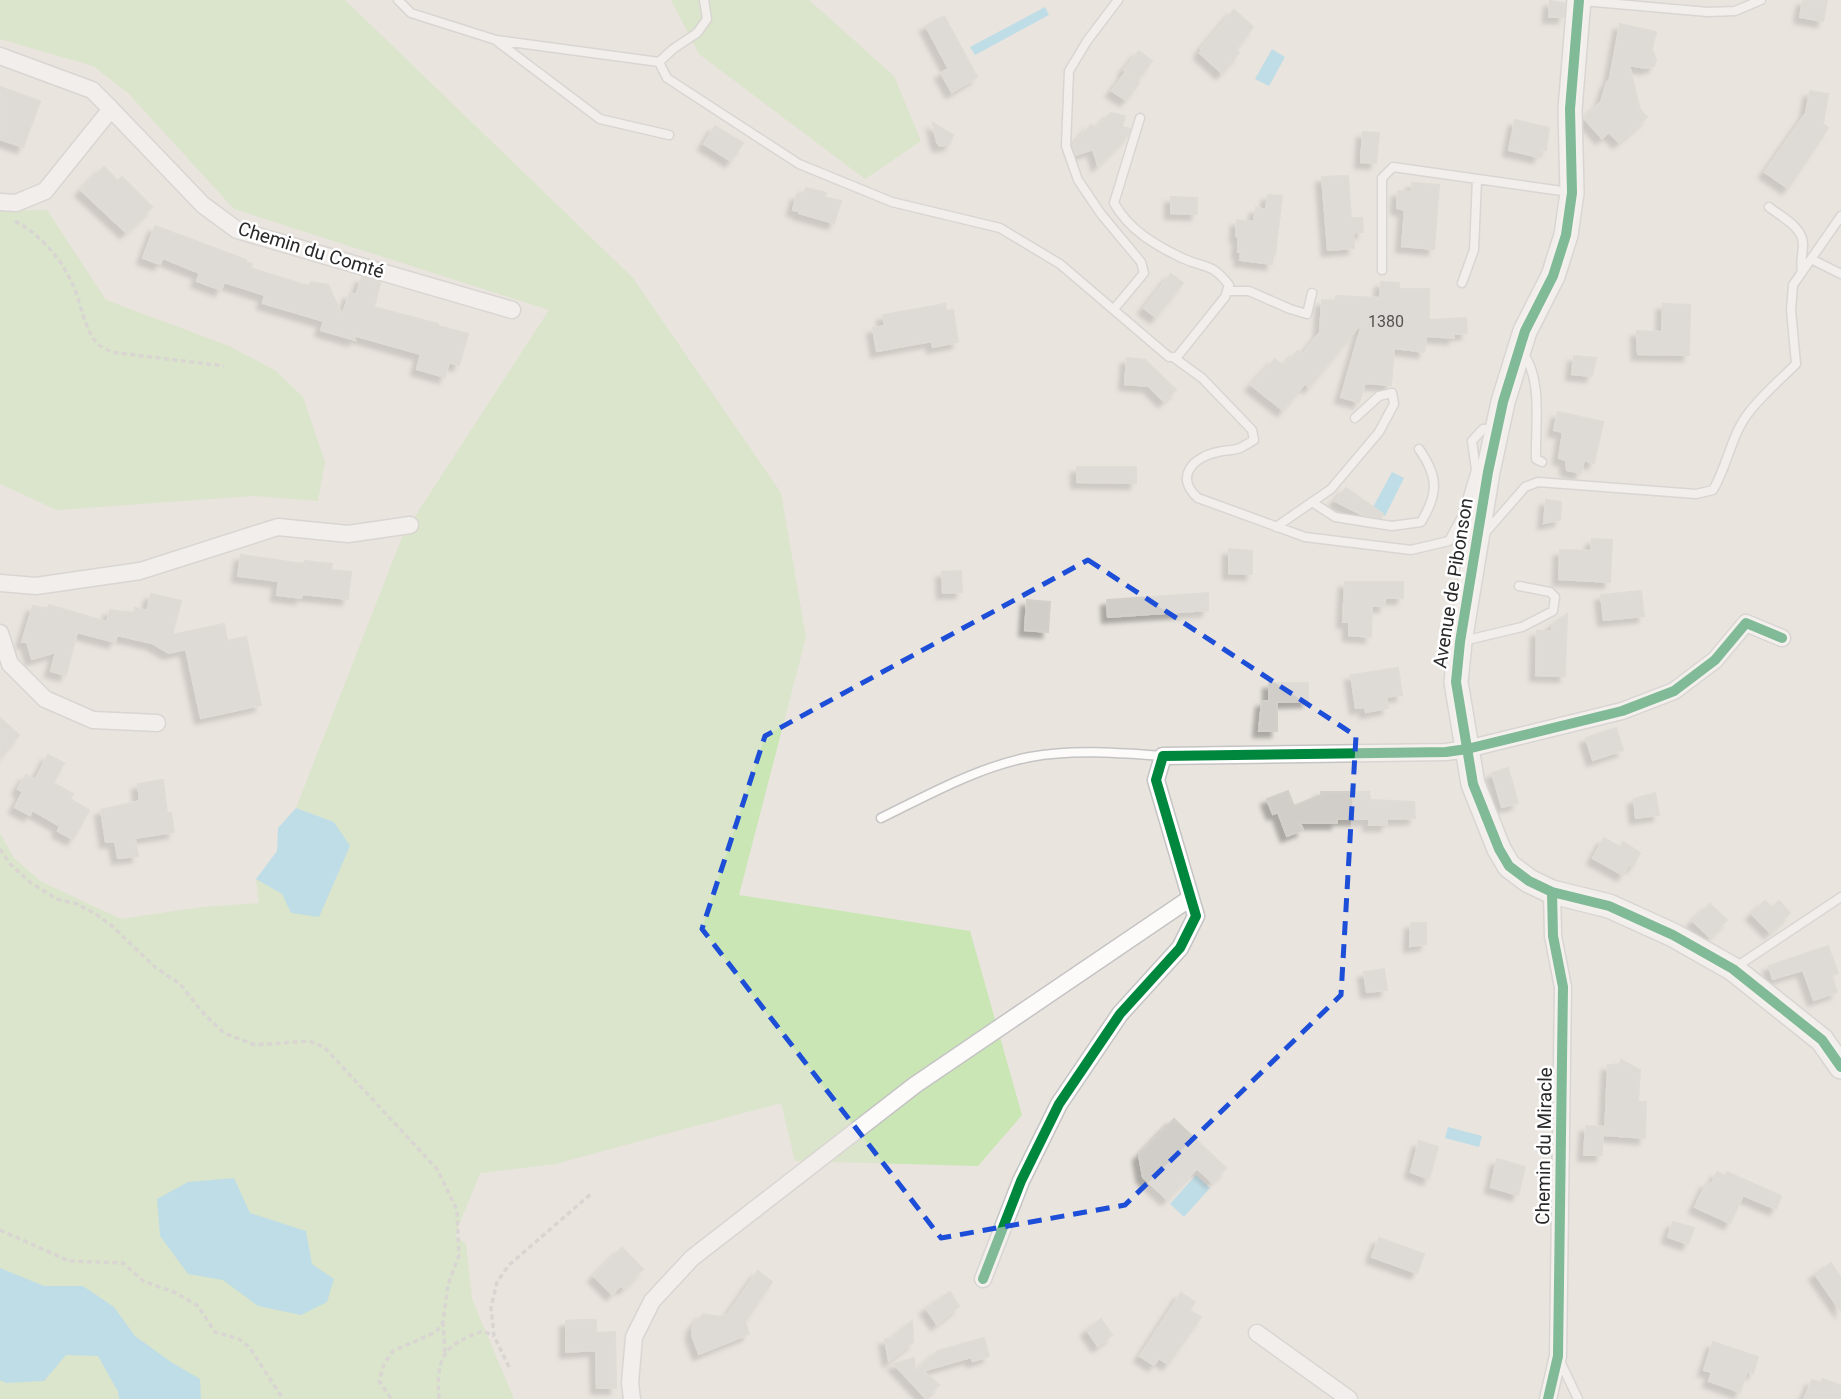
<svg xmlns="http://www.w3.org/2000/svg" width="1841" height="1399" viewBox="0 0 1841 1399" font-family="Roboto,sans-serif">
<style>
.green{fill:#c9e6b4}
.water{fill:#8dd5ef}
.building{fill:#d1ceca;stroke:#d3d0ca;stroke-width:2;filter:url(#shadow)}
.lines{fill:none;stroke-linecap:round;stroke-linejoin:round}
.lane-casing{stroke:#c5c4c4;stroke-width:11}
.street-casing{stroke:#c5c4c4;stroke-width:19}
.secondary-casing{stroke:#c5c4c4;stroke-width:26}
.path{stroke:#c4c4c3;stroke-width:3.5;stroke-dasharray:5 3.5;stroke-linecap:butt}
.lane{stroke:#fcfbfa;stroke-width:8}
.street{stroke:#fcfbfa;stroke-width:16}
.secondary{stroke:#fcfbfa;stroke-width:23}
.cycleway-casing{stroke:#fff;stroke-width:15}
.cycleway{stroke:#00873e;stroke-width:10}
.marked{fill:none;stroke:#1d4ed8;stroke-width:5;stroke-dasharray:14 9;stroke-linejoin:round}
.labels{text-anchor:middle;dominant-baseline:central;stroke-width:5;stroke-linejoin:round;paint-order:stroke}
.number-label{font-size:16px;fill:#545352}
.street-label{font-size:19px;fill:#292929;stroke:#fff}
</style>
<defs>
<filter id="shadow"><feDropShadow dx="-6" dy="6" stdDeviation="2" flood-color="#0004"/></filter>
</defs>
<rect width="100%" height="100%" fill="#e9e4de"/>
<path class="green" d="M0,0H345L633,278L781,493L806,637L739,895L970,931L1022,1115L978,1166L795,1161L781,1103L555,1164L480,1173L455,1235L466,1244L472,1299L514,1399H0V833L14,858L42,882L121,919L202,907L259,903L256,879L282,894L334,822L296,808L403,535L549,310L234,209L128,93L93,66L0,39Z
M671,0H809L894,76L921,141L865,179L699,54Z
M47,210L106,300L229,346L276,371L303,397L325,462L318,501L253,496L57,510L0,484V211Z"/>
<path class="water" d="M1045,7L1049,15L975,55L970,47Z
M1272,49L1285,57L1269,86L1255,79Z
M1392,472L1404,478L1385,516L1372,509Z
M296,808L334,822L350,846L319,917L291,913L282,894L256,879L277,851L278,828Z
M1448,1127L1482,1136L1479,1147L1445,1138Z
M1196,1175L1210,1188L1184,1217L1170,1204Z
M234,1178L250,1213L306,1231L312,1264L334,1279L327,1302L301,1315L258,1306L223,1280L188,1274L160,1236L157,1199L188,1182Z
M0,1268L44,1286H83L114,1307L135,1336L171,1362L200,1379L201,1399H119L118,1392L98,1356L66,1355L44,1381L6,1383L0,1380Z"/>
<path class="building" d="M1803,0H1827L1823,21L1800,17Z
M1550,1L1565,3L1564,17H1549Z
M1234,10L1253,27L1236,50L1239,53L1222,73L1200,53L1202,51L1201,49Z
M944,16L977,77L952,92L941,73L949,69L926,26Z
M1620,24L1656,32L1652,49L1656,59L1654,66L1646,68L1629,65L1640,110L1647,117L1619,142L1609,132L1602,138L1584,118L1601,102L1607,82L1609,83Z
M1139,51L1152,61L1137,80L1124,70Z
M1125,73L1139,83L1126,100L1112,91Z
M0,87L40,101L23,147L0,139Z
M1810,91L1828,94L1823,124L1828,128L1788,188L1765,172L1806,113Z
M1111,113L1125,116L1122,127L1130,129L1128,135L1098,165L1093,149L1076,155L1073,146L1091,125L1096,129Z
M1515,120L1549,128L1546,150L1541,148L1539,157L1509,150Z
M933,123L953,135L950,144L940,146L937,142Z
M715,126L743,143L731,161L704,144Z
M1363,132L1379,133L1376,163L1361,162Z
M104,167L118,181L122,177L152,207L126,232L81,190Z
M1348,176L1351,218H1362L1363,232L1353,233L1354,248L1328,250L1322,177Z
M1412,183L1439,185L1434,249L1402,246L1405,210L1397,208L1398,191L1412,192Z
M806,188L826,193L824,197L841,201L834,223L799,213V211L793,210L797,194L803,196Z
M1268,195L1282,196L1275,255L1273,254L1272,264L1240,260L1241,252H1238L1239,237L1236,236L1237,220L1254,222L1256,208L1266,210Z
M1171,197L1197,198V214L1171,213Z
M155,226L246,260L245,262L252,264L250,268L308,286L312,282L328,285L342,315L350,293L356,295L362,277L380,283L374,307L438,324V326L468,334L459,365L449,362L445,377L417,369L421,354L353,335L355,340L321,330L324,321L263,303L265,295L224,282L221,290L197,281L200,273L163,258L160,264L143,258Z
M1171,274L1183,283L1156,317L1144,308Z
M1381,282L1399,283V289H1429V320L1466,318L1467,333L1454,334V338L1426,336L1424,352L1394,348L1391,385L1365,383L1359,402L1341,397L1363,321L1309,387L1305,383L1283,410L1251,385L1275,359L1284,366L1298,351L1302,355L1320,332L1322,300L1336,301V296L1380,298Z
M945,304L946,311L953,310L958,342L933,347L932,341L877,351L873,328L885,326L883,315Z
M1663,304L1690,305L1689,355L1638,354L1637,331L1662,332Z
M1574,356L1596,358L1592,376L1572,374Z
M1127,358L1145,360L1176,390L1164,401L1149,386L1125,384Z
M1558,412L1603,422L1594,463L1584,460L1581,473L1567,470L1566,460L1559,458L1563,432L1554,430Z
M1077,467H1136V483L1077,482Z
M1346,488L1383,514L1381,518L1363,515L1335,501Z
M1546,500L1561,502L1560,520L1544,523Z
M1592,539L1612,540L1610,582L1559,579L1560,550L1591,551Z
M1229,549L1252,551V574L1229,573Z
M241,555L304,564L305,561L332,564L331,570L351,572L348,599L302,594L301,598L277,595L279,581L238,576Z
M961,571L962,592L943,593L942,572Z
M1345,582H1403V598H1385V606H1372L1371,637L1349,635V622H1343Z
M1641,591L1644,616L1604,620L1601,595Z
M1208,593V610L1108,617L1107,600Z
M151,594L181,601L172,635L224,624L227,641L246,637L261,705L201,718L186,649L169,653L152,643L117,635L115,642L77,632L66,675L51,671L56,652L32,659L27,642H22L33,606L48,609L49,605L107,622L110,610L134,613L135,608L147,611Z
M1027,600L1050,602L1048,632L1025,630Z
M1567,614L1565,676L1536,675L1537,631H1552V625Z
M1398,668L1402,695L1386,697L1388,708L1366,712L1365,707L1356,708L1351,675Z
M1269,683H1308V701L1277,702V731H1259L1262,701H1269Z
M0,718L19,735L0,758Z
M1616,728L1623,750L1593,760L1586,738Z
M48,755L64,763L53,783L73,794L70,799L89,810L73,839L58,831L60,826L32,810L30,815L15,807L23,792L18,789L26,775L35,780Z
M1508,768L1518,803L1502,807L1492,773Z
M163,780L167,813H171L174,832L135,838L138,856L118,858L115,841L106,842L101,810L140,801L138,784Z
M1288,791L1294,806L1321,795V792H1369L1370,800L1414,802L1415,818L1387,819V825H1369L1370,819H1337V823H1300L1303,830L1287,836L1278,812L1273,814L1267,799Z
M1655,793L1659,815L1636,818L1634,799Z
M1604,838L1620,847L1623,842L1640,853L1633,866L1629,864L1623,875L1593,858Z
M1765,901L1772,908L1779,901L1790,913L1770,932L1752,914Z
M1710,904L1727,920L1710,937L1693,921Z
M1411,923H1426V944L1410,946Z
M1828,946L1838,973L1831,975L1837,992L1814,1000L1803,970L1773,979L1769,966Z
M1384,969L1387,990L1367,992L1364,972Z
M1621,1060L1640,1070L1638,1102H1646L1645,1138L1605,1135L1608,1065H1620Z
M1174,1119L1226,1168L1212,1182L1197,1168L1167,1199L1143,1177L1139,1155Z
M1586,1126L1603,1127L1602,1155H1584Z
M1419,1141L1438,1147L1429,1179L1411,1172Z
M1497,1159L1525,1167L1518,1195L1491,1187Z
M1717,1172L1725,1176L1727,1172L1781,1196L1776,1209L1743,1195L1730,1223L1695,1207L1707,1182L1712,1184Z
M1673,1222L1694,1228L1688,1244L1668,1237Z
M1379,1238L1424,1254L1417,1273L1372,1257Z
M622,1248L643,1269L624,1288L621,1285L612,1294L594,1276Z
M1831,1263L1841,1278V1311L1815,1274Z
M758,1271L772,1282L745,1322L749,1334L699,1354L692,1335L693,1326L703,1314L720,1317L728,1314Z
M950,1292L959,1306L937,1324L926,1308Z
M1181,1293L1195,1302L1189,1310L1201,1317L1168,1364L1159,1358L1154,1365L1140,1356Z
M1101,1319L1112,1335L1098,1346L1087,1330Z
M580,1320H596V1333L615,1332L616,1388H597L596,1350L566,1352V1321Z
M912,1321L913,1342L889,1361L885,1339H892Z
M984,1338L989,1356L973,1361L971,1357L923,1371L939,1385L925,1397L894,1364L914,1358L915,1372L938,1351Z
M1713,1342L1758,1357L1753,1373L1747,1371L1740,1392L1709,1381L1712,1372L1704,1370Z
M1823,1379L1841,1386V1399H1804L1812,1380L1821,1383Z"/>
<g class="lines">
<defs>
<path id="lane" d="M398,0L411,13L496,40L659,62
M704,0L707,19L697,33L673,49L659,62L667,78L799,164L892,202L1000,228L1060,264L1169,357H1177L1225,297L1229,285C1211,262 1206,269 1182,258C1155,245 1129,230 1114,203L1140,118
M1583,1L1708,12L1735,11L1761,0
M498,42L600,119L669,135
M1769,207C1780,216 1803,227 1803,244C1803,254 1800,261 1802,272
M1811,259L1841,274
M1382,270V178L1393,167L1569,192
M1462,283L1474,250L1477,179
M1227,291H1249L1290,309L1307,314L1312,293
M1114,309L1144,273L1141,262L1101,214L1078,180L1066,146L1069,71L1087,41L1118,0
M1523,353C1543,380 1535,427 1536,459L1542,462
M1173,357L1202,378L1252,430L1254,440C1250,442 1245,446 1240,448C1233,451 1225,450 1218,452C1193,457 1174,477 1198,498L1305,537L1411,550L1449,541L1462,517L1476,470L1472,441L1483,429L1495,428
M1312,502L1335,517L1392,526L1421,522C1439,493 1438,476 1419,449
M1276,527L1331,489L1379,432L1394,404L1392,393L1379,396L1355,418
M1485,533L1525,487L1538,482L1696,494L1713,490C1728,465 1731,434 1750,411C1763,394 1781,379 1796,364L1791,310L1793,285L1841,216
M1463,641L1522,627L1553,611L1555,597L1550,592L1519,586
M881,818C928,795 978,767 1030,757C1073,749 1120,753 1163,756
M1736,967L1841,897
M1559,1359L1578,1399"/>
<path id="street" d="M0,56L92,90L111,109L45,191L16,203L0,202
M111,109L203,205L237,230L512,310
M0,583L36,586L140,571L278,527L348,534L410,525
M0,633L10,664L45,699L93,720L157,723
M983,1279L1021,1181L1059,1104L1120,1014L1180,948L1196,916L1156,780L1163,756L1446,752L1467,749L1622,711L1674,691L1715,660L1746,623L1782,638
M1257,1333L1349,1399
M632,1399L630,1383L634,1337L652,1301L692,1258L915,1085L1189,899
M1548,1399L1558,1356L1563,987L1553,936L1552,892"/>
<path id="secondary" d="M1579,0L1570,109L1572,193L1566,235L1553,276L1525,331L1503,402L1488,472L1460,642L1456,682L1473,784L1499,849L1509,866L1529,881L1552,892L1609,906L1673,935L1733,969L1822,1040L1841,1067"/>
</defs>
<use href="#lane" class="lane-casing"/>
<use href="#street" class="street-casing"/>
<use href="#secondary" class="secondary-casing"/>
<path class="path" d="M15,221C38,233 60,257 71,281C81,300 83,327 97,343C100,347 107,349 111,352L224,366
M0,849L10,864L31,883L57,899L77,904L96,914L113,927L155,967L180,984L204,1014L224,1033L255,1045L309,1041L324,1047L437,1169L457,1210L459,1255L448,1285L443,1322L436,1332L393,1351L384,1364L379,1381L390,1397L394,1399
M0,1230L69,1261L123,1263L143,1281L176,1293L198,1306L215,1332L239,1339L250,1348L283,1399
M443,1322L445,1354
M509,1367L494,1336L491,1308L497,1282L509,1265L592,1193
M439,1399C436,1357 443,1345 483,1331L494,1336"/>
<use href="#lane" class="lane"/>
<use href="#street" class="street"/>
<use href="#secondary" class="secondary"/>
<defs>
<path id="cycleway" d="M1579,0L1570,109L1572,193L1566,235L1553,276L1525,331L1503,402L1488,472L1460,642L1456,682L1473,784L1499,849L1509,866L1529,881L1552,892L1609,906L1673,935L1733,969L1822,1040L1841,1067
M983,1279L1021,1181L1059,1104L1120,1014L1180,948L1196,916L1156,780L1163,756L1446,752L1467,749L1622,711L1674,691L1715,660L1746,623L1782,638
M1548,1399L1558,1356L1563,987L1553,936L1552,892"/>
</defs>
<use href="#cycleway" class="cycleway-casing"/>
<use href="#cycleway" class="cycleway"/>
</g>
<path d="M0 0H1841V1399H0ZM1088,560L1356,736L1341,995L1125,1205L941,1238L702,929L765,736Z" fill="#e9e4de" fill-opacity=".55" fill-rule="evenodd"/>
<path class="marked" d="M1088,560L1356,736L1341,995L1125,1205L941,1238L702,929L765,736Z"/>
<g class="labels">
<g class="number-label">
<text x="1386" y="321">1380</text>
</g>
<g class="street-label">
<text transform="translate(311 250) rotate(17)">Chemin du Comté</text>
<text transform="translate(1453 583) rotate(-81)">Avenue de Pibonson</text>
<text transform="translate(1544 1146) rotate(-89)">Chemin du Miracle</text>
</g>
</g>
</svg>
